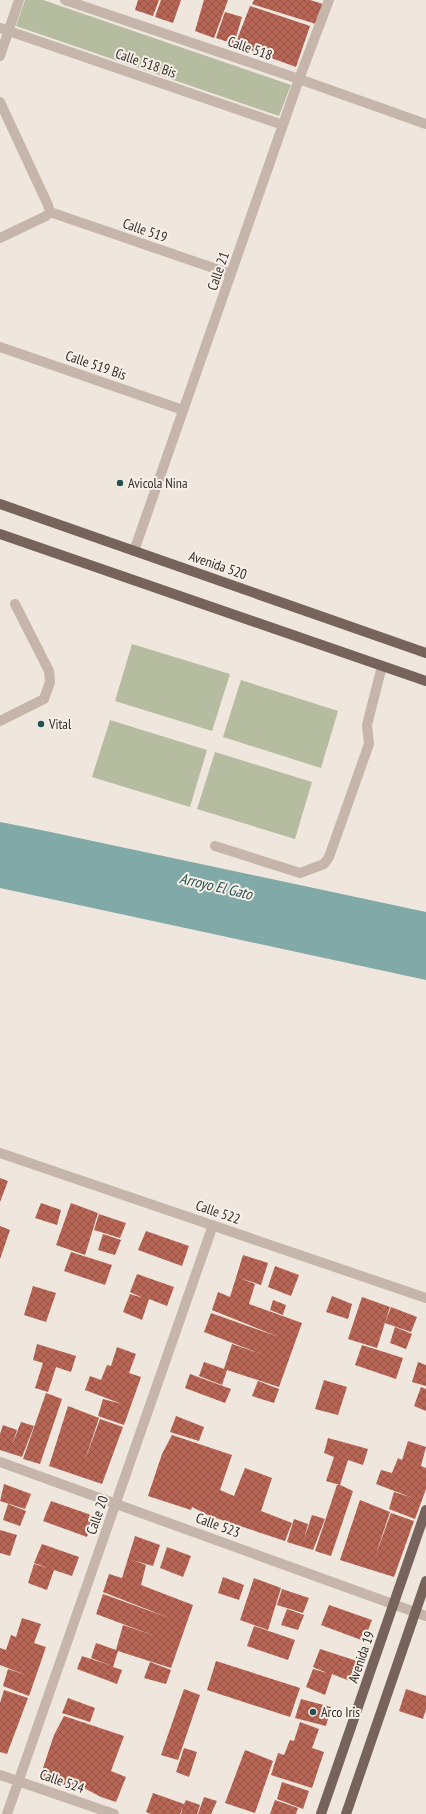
<svg xmlns="http://www.w3.org/2000/svg" width="426" height="1814" viewBox="0 0 426 1814" font-family="'PT Sans Narrow',sans-serif">
<style>
.green{fill:#b5bc9f}
.water{fill:#80a9a8}
.building{fill:url(#building-cross-hatch)}
.lines{fill:none;stroke-linecap:round;stroke-linejoin:round}
.minor{stroke:#c6b5ab;stroke-width:10}
.major{stroke:#75635c;stroke-width:10}
.poi-dot{fill:#245151;stroke:#f7f0e9;stroke-width:1.5}
.labels{text-anchor:middle;dominant-baseline:central;stroke-width:4;stroke-linejoin:round;paint-order:stroke}
.street-label{font-size:14px;fill:#352c29;stroke:#f7f0e9}
.poi-label{font-size:14px;fill:#352c29;stroke:#f7f0e9;text-anchor:start}
.water-label{font-size:15px;font-style:italic;fill:#245151;stroke:#f7f0e9}
</style>
<defs>
<pattern id="building-cross-hatch" width="8" height="8" patternUnits="userSpaceOnUse"><rect width="8" height="8" fill="#b76554"/><path d="M0 0l8 8M0 8l8-8" fill="none" stroke="#965346"/></pattern>
</defs>
<rect width="100%" height="100%" fill="#efe6de"/>
<path class="green" d="M25,0H43L291,85L279,116L16,26Z
M132,644L230,674L212,731L115,701Z
M241,680L338,711L321,768L223,737Z
M110,720L207,750L190,807L92,777Z
M215,752L312,782L295,839L197,809Z"/>
<path class="water" d="M0,822L41,830L426,912V980L0,888Z"/>
<path class="building" d="M138,0H159L153,16L135,10Z
M161,0H181L173,23L155,17Z
M204,0H228L214,38L195,31Z
M254,0H310L323,4L316,24L252,4Z
M250,6L310,26L296,67L235,45Z
M225,12L242,17L234,44L216,38Z
M0,1178L8,1181L0,1202Z
M41,1203L61,1210L57,1225L35,1218Z
M71,1203L98,1213L85,1255L56,1245Z
M99,1214L126,1223L120,1238L94,1230Z
M0,1226L10,1230L0,1259Z
M146,1231L189,1246L182,1266L138,1250Z
M103,1234L121,1240L115,1255L98,1250Z
M71,1252L112,1265L105,1285L64,1271Z
M243,1255L268,1263L261,1285L240,1278L255,1284L249,1304L302,1323L279,1387L227,1370L222,1385L199,1376L204,1362L224,1369L232,1344L264,1355L204,1332L211,1313L279,1337L212,1310L218,1292L230,1297Z
M275,1266L299,1275L291,1296L268,1287Z
M137,1274L174,1287L167,1306L149,1299L142,1320L123,1312L130,1294L143,1298L130,1292Z
M33,1286L56,1293L46,1322L24,1315Z
M332,1296L352,1304L348,1319L326,1312Z
M362,1297L390,1307L377,1348L348,1339Z
M273,1300L286,1305L283,1315L270,1310Z
M391,1307L417,1317L411,1332L385,1323Z
M395,1327L412,1334L406,1349L390,1343Z
M37,1344L76,1356L71,1372L56,1367L48,1392L35,1388L43,1363L33,1360Z
M362,1345L403,1358L396,1379L355,1365Z
M117,1347L136,1354L129,1373L141,1377L124,1425L98,1416L103,1399L122,1404L85,1390L90,1376L101,1380L107,1365L111,1366Z
M418,1362L426,1365V1386L412,1382Z
M190,1374L231,1389L225,1403L185,1388Z
M324,1380L347,1387L338,1415L315,1409Z
M258,1381L279,1389L274,1403L252,1396Z
M421,1387L426,1389V1411L414,1406Z
M46,1393L62,1399L40,1464L23,1459Z
M68,1406L99,1418L84,1463L100,1419L123,1427L102,1484L49,1466Z
M176,1416L204,1427L199,1441L170,1432Z
M21,1422L34,1426L22,1457L0,1450V1434L3,1425L17,1430L12,1445Z
M172,1435L232,1455L220,1490L234,1496L245,1468L272,1478L261,1511L292,1523L285,1541L210,1516L192,1507L191,1510L148,1496L162,1454Z
M328,1438L368,1449L363,1465L348,1460L340,1485L353,1491L331,1556L315,1551L337,1485H340L326,1481L334,1457L324,1453Z
M408,1441L426,1447L421,1466L426,1468V1489L415,1519L389,1509L394,1492L413,1498L376,1484L381,1470L392,1473L398,1458L402,1460Z
M4,1484L31,1494L25,1509L0,1501Z
M360,1500L390,1512L375,1557L391,1513L414,1521L394,1577L340,1560Z
M51,1501L94,1516L87,1537L43,1521Z
M8,1504L26,1511L20,1526L3,1520Z
M312,1515L325,1519L313,1550L287,1542L294,1519L308,1524L304,1539Z
M0,1530L17,1535L10,1556L0,1553Z
M135,1536L160,1545L153,1566L132,1560L146,1565L141,1585L193,1605L171,1668L118,1651L113,1667L122,1670L117,1684L77,1669L82,1656L112,1666L91,1658L96,1643L116,1650L123,1625L155,1636L96,1614L103,1594L172,1619L103,1592L109,1574L122,1578Z
M42,1544L79,1557L72,1576L54,1570L47,1590L28,1583L34,1564L48,1568L34,1563Z
M167,1547L191,1556L183,1577L160,1568Z
M223,1577L244,1585L239,1600L218,1593Z
M254,1578L281,1588L268,1630L240,1620Z
M282,1589L309,1598L303,1613L277,1605Z
M329,1605L372,1620L364,1641L321,1625Z
M287,1609L304,1615L298,1630L281,1625Z
M22,1618L41,1624L34,1643L46,1647L29,1696L3,1686L8,1669L26,1675L0,1665V1648L6,1650L11,1635L16,1637Z
M254,1626L295,1640L288,1660L247,1646Z
M320,1649L357,1661L350,1681L332,1674L325,1695L306,1687L313,1669L327,1673L313,1667Z
M216,1661L300,1688L290,1717L207,1690Z
M150,1662L171,1670L166,1684L144,1678Z
M184,1689L200,1695L178,1760L161,1755Z
M406,1689L426,1696V1709L423,1719L399,1711Z
M4,1690L28,1698L7,1754L0,1752V1703Z
M68,1698L95,1708L90,1722L62,1713Z
M301,1699L331,1707L326,1726L295,1718Z
M64,1716L124,1736L111,1771L126,1777L116,1802L101,1797L84,1788L83,1791L40,1777L54,1735Z
M300,1722L319,1729L312,1748L324,1752L312,1788L271,1775L278,1753L284,1755L290,1740L294,1741Z
M184,1748L197,1752L189,1777L176,1772Z
M245,1750L273,1761L255,1813L225,1803Z
M282,1782L309,1791L303,1809L277,1799Z
M153,1793L184,1804L186,1800L200,1805L197,1814H181L183,1806L180,1814H151L146,1812Z
M204,1797L217,1801L211,1814H198Z
M275,1800L298,1808L296,1814H270Z"/>
<g class="lines">
<path class="minor" d="M65,0L299,79L426,124
M0,28L283,125
M0,56L19,0
M0,102L48,205L50,212L46,216L0,238
M50,212L231,274
M0,347L183,410
M134,551L299,79L329,0
M0,721L44,699L50,682L49,671L15,604
M215,846L300,873L324,864L329,857L369,744L367,725L382,666
M0,1153L426,1298
M0,1462L426,1616
M0,1775L114,1814
M7,1814L213,1225"/>
<path class="major" d="M0,504L426,653
M0,534L426,681
M321,1814L426,1510
M346,1814L426,1581"/>
</g>
<g class="poi-dot">
<circle cx="120" cy="483" r="4"/>
<circle cx="41" cy="724" r="4"/>
<circle cx="313" cy="1712" r="4"/>
</g>
<g class="labels">
<g class="street-label">
<text transform="translate(250 48) rotate(19)">Calle 518</text>
<text transform="translate(146 63) rotate(19)">Calle 518 Bis</text>
<text transform="translate(145 230) rotate(19)">Calle 519</text>
<text transform="translate(218 271) rotate(-71)">Calle 21</text>
<text transform="translate(96 365) rotate(19)">Calle 519 Bis</text>
<text transform="translate(218 565) rotate(19)">Avenida 520</text>
<text transform="translate(218 1212) rotate(19)">Calle 522</text>
<text transform="translate(97 1515) rotate(-71)">Calle 20</text>
<text transform="translate(218 1525) rotate(20)">Calle 523</text>
<text transform="translate(361 1657) rotate(-71)">Avenida 19</text>
<text transform="translate(62 1781) rotate(19)">Calle 524</text>
</g>
<g class="poi-label">
<text x="128" y="483">Avicola Nina</text>
<text x="49" y="724">Vital</text>
<text x="321" y="1712">Arco Iris</text>
</g>
<g class="water-label">
<text transform="translate(216 886) rotate(13)">Arroyo El Gato</text>
</g>
</g>
</svg>
